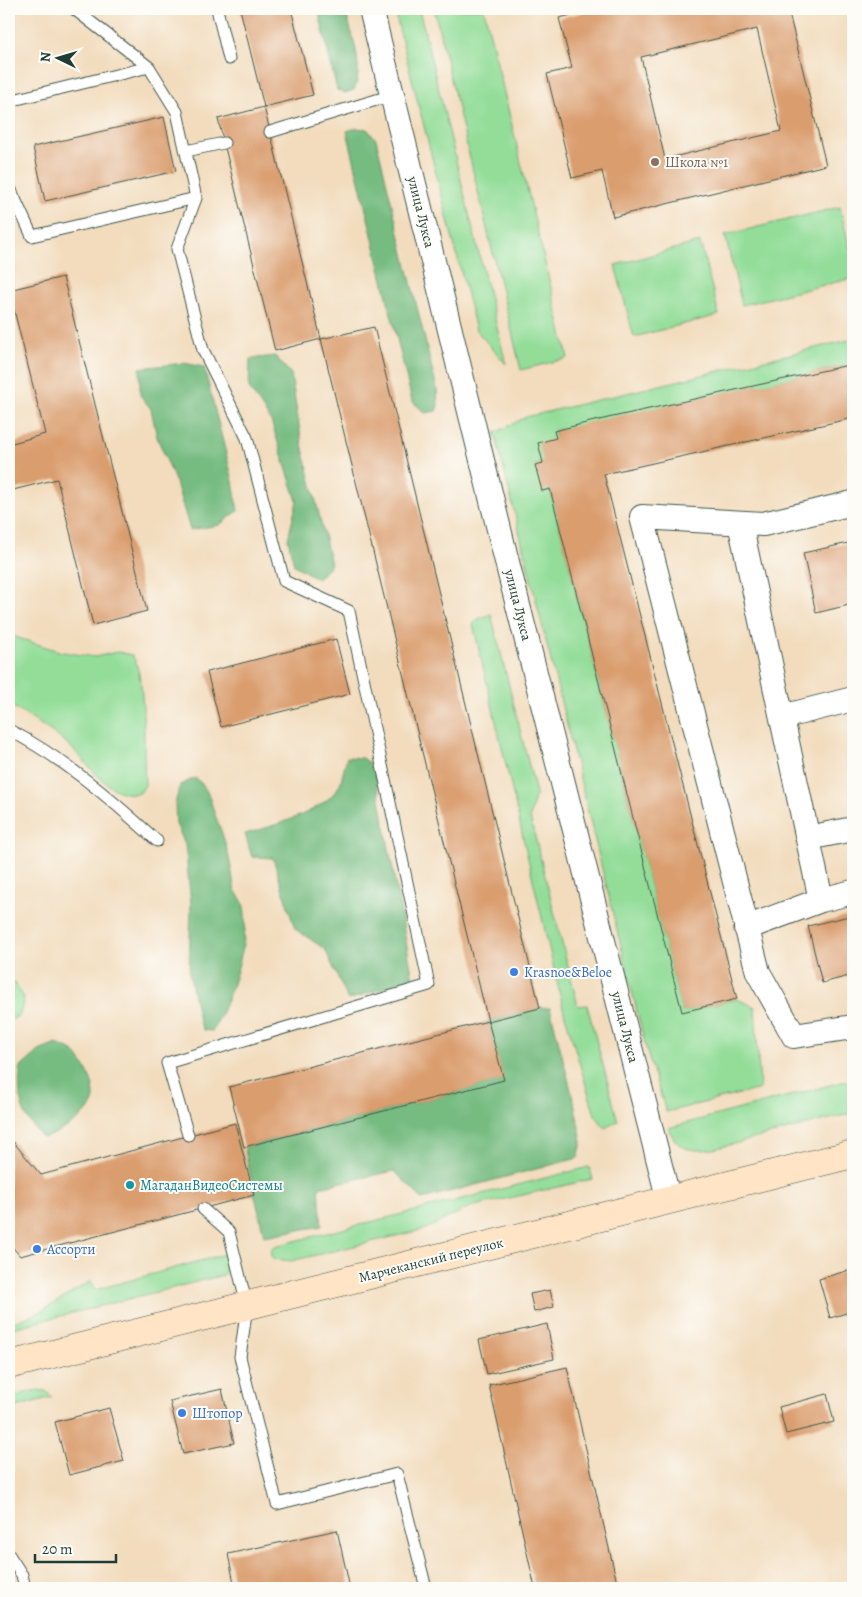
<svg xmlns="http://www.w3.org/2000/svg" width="862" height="1597" viewBox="0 0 862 1597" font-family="Alegreya,serif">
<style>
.green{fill:#93dd99;stroke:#598d66}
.forest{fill:#76bc81;stroke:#4a7c5a}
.building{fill:#da9d6e;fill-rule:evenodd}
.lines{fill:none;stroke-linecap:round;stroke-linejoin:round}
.service-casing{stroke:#3f5549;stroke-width:13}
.minor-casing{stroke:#3f5549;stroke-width:26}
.secondary-casing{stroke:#3f5549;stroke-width:29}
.service{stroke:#fff;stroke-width:11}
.minor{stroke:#fff;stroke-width:24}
.secondary{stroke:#ffe4c6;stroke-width:28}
.education-dot{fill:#8d6e63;stroke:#fdfcf7;stroke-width:2}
.shop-dot{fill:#3f7fe0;stroke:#fdfcf7;stroke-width:2}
.culture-dot{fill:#0f9aa8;stroke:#fdfcf7;stroke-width:2}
.labels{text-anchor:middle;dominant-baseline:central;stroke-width:4;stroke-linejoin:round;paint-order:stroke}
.education-label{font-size:14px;fill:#785e54;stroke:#fdfcf7;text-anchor:start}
.street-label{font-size:14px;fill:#1f3d34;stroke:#fdfcf7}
.shop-label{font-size:14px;fill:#366cbe;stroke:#fdfcf7;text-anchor:start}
.culture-label{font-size:14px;fill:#0d838f;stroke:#fdfcf7;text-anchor:start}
</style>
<rect width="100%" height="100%" fill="#fdfcf7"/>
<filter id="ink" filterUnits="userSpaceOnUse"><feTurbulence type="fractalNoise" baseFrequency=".02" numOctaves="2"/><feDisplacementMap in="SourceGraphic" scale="10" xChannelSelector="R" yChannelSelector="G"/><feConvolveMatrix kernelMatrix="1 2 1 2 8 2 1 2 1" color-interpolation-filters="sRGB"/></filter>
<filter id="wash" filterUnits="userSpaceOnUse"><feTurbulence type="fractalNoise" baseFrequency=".0096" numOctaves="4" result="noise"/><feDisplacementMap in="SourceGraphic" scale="20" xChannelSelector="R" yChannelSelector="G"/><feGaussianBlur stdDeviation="1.12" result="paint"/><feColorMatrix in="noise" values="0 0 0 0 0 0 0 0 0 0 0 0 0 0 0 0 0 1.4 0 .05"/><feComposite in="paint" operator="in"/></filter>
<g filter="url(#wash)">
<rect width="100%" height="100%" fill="#f2dcbd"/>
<path class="green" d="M394,9H419L506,364L476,330Z
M434,9H484L568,358L521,370Z
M840,207L853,263V278L742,305L725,235Z
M700,242L719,315L634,337L615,265Z
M853,339V364L554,431L556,438L543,463L535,465L550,489L682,1012L737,999L755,1007L760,1089L666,1112L647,1052L495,433L526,417Z
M491,614L536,793L530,817L578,1006L587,1005L618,1121L605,1128L595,1115L564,1012L473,624L478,619Z
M9,635L62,652L95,657L117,652L132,655C147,675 143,755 145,785L140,793C107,800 87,759 64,741C49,729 31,719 15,708L9,707Z
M9,980L16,984L24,998L20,1015L9,1021Z
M853,1079V1113L714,1149C690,1151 679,1152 668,1128Z
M589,1167L593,1179L470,1207L426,1229L291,1261L273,1259L271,1250L275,1246Z
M225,1254L228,1265L224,1275L9,1329V1324L40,1312L91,1281L95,1290Z
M38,1390L46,1391L52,1397L9,1409V1397Z"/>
<path class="forest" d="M318,9H345C351,33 365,66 354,90L345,93L337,90Z
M356,128L367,129L376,139L437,389L438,406L436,411L425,413L412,401L347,131Z
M275,356L291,374L302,444L331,564L318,579L294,565L288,539L297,501L271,421L249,388L250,359Z
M184,363L204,367L233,481L238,511L219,525L190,530L176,483L157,437L151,409L140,395V368Z
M347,757L363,758L374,767L413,979L348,1000L325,949L295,929L273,858L252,857L245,834C272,826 327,812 340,784C343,776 344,766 347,757Z
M195,778C210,788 210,803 217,820C226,842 231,863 234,886C235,893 241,897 243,903C253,934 229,1004 212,1031L203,1030L199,1021L189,972L191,904L185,844L176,824L175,804L180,785Z
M540,1008H550L574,1102L582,1142L578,1158L422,1199L394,1171L319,1187L322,1226L264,1236L244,1147L503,1080L488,1021Z
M56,1044C61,1046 69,1048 74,1052C84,1063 95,1083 94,1098C92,1115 58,1134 43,1138C20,1114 18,1100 20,1068L39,1051Z"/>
<g id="blocks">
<path class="building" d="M240,9H291L313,95L264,107Z
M597,9H788L826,165L613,217L602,171L572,178L547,74L572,68L559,18ZM757,29L781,131L665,159L641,57Z
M264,107L321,339L275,351L218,119Z
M164,117L176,171L45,201L33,147Z
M63,277L147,611L93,625L57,479L9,491V444L45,434L9,290Z
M374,327L540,1008L488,1021L321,339Z
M853,364V418L604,474L737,999L682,1012L550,489L542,491L535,465L543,463L538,443L556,438L554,431L590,422Z
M853,542V604L816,613L803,553Z
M336,639L350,694L221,727L207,672Z
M853,915V975L822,983L808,926Z
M488,1021L504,1080L244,1147L229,1087Z
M235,1123L254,1195L20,1256L9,1243V1137L41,1175Z
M853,1269V1311L830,1318L819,1279Z
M550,1290L554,1307L534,1312L530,1294Z
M547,1324L554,1359L487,1374L479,1340Z
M567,1367L618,1587L612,1588H535L489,1385Z
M222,1389L234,1443L183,1454L170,1401Z
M827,1394L834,1422L786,1434L779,1407Z
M109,1408L124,1461L69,1475L55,1422Z
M337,1530L350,1588H235L228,1554Z"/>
</g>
</g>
<g filter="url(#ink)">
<use href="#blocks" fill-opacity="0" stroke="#3f5549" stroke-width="1"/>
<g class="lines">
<defs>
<path id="service" d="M217,9L229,59
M9,101L149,67
M270,132L393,95
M186,151L224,143
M9,186L32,236L196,198L177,112L149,67L74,9
M9,730C65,759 111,799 157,841
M188,1135L167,1063L429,985L349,611L284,581L247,438L203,350L177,249L196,198
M203,1209L229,1232L247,1306L240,1357L277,1504L397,1474L426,1588
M9,1555L22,1575L25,1588"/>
<path id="minor" d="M371,9L510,574L669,1201
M853,503L763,524L642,517L758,972L794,1036L853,1027
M740,523L821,900L746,928
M782,717L853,699
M808,838L853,829
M821,900L853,892"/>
<path id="secondary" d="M9,1365L853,1154"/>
</defs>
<use href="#service" class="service-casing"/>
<use href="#minor" class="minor-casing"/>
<use href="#secondary" class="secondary-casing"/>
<use href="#service" class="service"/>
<use href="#minor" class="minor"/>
<use href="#secondary" class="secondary"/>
</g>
</g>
<circle class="education-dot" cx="655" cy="162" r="5"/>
<g class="shop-dot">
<circle cx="514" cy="972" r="5"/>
<circle cx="37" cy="1249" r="5"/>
<circle cx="182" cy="1413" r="5"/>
</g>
<circle class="culture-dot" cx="130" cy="1185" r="5"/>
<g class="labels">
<g class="education-label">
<text x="665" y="162">Школа №1</text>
</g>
<g class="street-label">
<text transform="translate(421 212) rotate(76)">улица Лукса</text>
<text transform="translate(518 605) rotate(76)">улица Лукса</text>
<text transform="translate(625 1027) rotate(76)">улица Лукса</text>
<text transform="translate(431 1260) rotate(-14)">Марчеканский переулок</text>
</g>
<g class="shop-label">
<text x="524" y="972">Krasnoe&amp;Beloe</text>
<text x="47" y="1249">Ассорти</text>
<text x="192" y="1413">Штопор</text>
</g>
<g class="culture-label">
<text x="140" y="1185">МагаданВидеоСистемы</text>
</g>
</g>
<rect width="862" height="1597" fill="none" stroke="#fdfcf7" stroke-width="30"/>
<g transform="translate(58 58) rotate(275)" stroke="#fdfcf7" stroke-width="4" paint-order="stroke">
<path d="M0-4L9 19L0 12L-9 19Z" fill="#1f3d34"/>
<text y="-8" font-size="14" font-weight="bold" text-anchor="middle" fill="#1f3d34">N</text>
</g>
<path d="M35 1554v8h81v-8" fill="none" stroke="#1f3d34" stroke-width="2.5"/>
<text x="42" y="1554" font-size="15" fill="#1f3d34" stroke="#fdfcf7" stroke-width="4" paint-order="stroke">20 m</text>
</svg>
